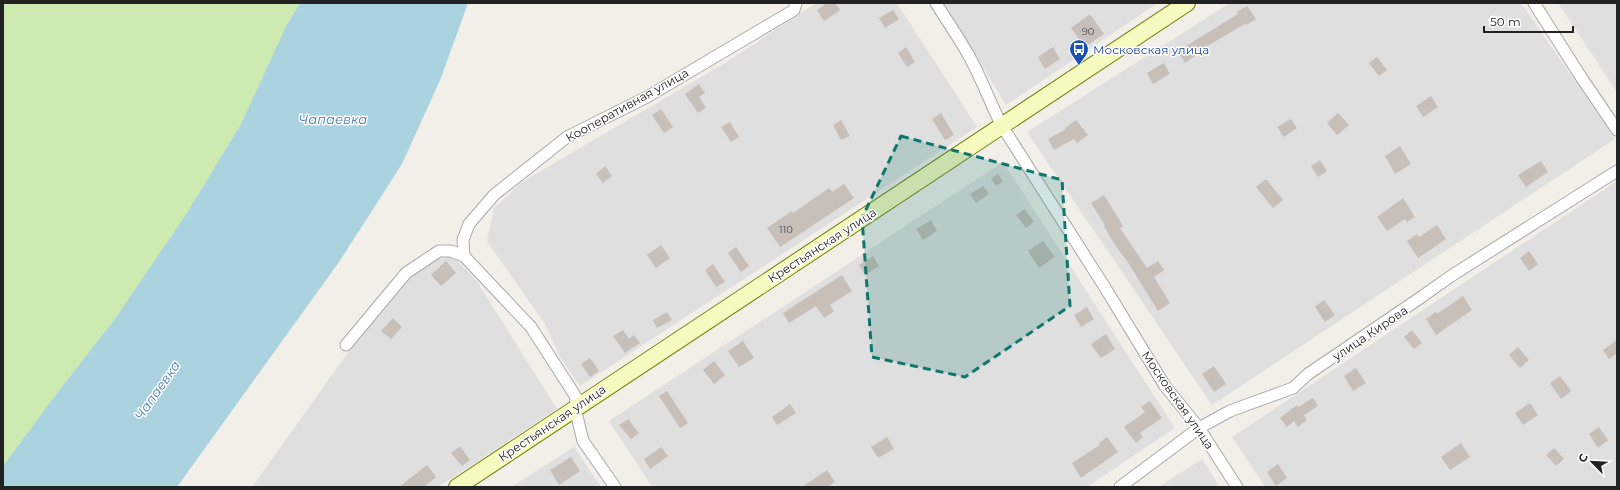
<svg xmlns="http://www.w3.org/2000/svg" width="1620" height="490" viewBox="0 0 1620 490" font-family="Montserrat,sans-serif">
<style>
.residential{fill:#e0dfdf}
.grass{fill:#cdebb0}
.water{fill:#aad3df}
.building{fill:#c7bfb8}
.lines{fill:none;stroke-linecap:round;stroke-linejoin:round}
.street-casing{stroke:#a9a9a9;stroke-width:13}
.secondary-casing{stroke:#707d05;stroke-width:18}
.street{stroke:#fff;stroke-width:11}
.secondary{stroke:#f7fabf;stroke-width:16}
.marked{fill:#0f766e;fill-opacity:0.2;stroke:#0f766e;stroke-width:3;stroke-dasharray:8 5;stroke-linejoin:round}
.labels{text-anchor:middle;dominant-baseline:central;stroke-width:3;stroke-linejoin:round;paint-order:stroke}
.number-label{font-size:10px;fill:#4b4948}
.transit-label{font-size:12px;fill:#164399;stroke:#fff;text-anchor:start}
.street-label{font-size:12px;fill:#222;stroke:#fff}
.water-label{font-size:13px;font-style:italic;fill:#4a7aab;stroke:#fff}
</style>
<rect width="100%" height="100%" fill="#f2efe9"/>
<path class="residential" d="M816,3H897L977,127L580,386L560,357L545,324L487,241L494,208L522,182L730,60Z
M944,3H1158L1006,105Z
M1230,3H1521L1615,139L1212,405L1027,132Z
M1558,3H1617V92Z
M1003,162L1175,428L1087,487H652L609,421Z
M1617,181V487H1265L1232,437Z
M452,255L476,280L557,409L438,487H252L356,341L413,273L440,256L442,259Z
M574,447L601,487H511Z
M1202,459L1220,487H1159Z"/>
<path class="grass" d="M3,3H300L286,26L241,124L185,216L114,320L54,397L3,466Z"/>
<path class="water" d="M300,3H468L441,78L402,164L339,262L177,487H3V466L54,397L114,320L185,216L241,124L286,26Z"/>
<path class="building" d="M827,3H835L840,10L824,21L817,10Z
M1247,6L1256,19L1246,25L1245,24L1202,49L1203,51L1185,63L1178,51L1238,14L1237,12Z
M893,10L899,19L885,28L879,18Z
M1090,14L1104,34L1085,47L1071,28Z
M906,47L915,62L907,67L898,53Z
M1053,47L1060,59L1045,69L1038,57Z
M1377,57L1387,70L1379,76L1369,63Z
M1164,63L1170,74L1153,84L1147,73Z
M699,84L705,93L699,97L706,108L698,113L685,94Z
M1431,96L1438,107L1423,117L1416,106Z
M661,109L673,127L664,133L652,115Z
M941,113L954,135L945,140L932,119Z
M1338,113L1349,125L1337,135L1327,123Z
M1291,119L1297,128L1284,137L1277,127Z
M841,120L850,136L841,140L833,125Z
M1076,120L1088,135L1077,143L1074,139L1054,150L1048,139L1066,129L1065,128Z
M730,122L739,137L731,142L721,127Z
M1400,146L1411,164L1395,174L1385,156Z
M1320,160L1327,171L1318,177L1311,166Z
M1541,161L1548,172L1526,187L1518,175Z
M605,166L612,176L603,183L596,174Z
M998,174L1003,181L996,186L991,179Z
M1266,179L1283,200L1273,208L1256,187Z
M844,184L854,198L780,247L767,228L792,211L793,213L829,188L832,192Z
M983,186L989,194L976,203L970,194Z
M1104,195L1123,226L1120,228L1147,268L1158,261L1164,270L1154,277L1170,303L1158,311L1127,261L1115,245L1104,226L1105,225L1091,203Z
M1403,198L1415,217L1407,222L1405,219L1387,231L1377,217Z
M1025,209L1034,222L1026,228L1016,215Z
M931,220L937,231L923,240L916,229Z
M1437,225L1446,239L1418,258L1407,241L1417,234L1419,237Z
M1043,241L1055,257L1039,268L1028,251Z
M661,245L670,258L656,268L647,255Z
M736,247L749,266L741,272L728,253Z
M1529,251L1538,264L1529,271L1520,258Z
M873,256L879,266L865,275L859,265Z
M446,261L456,273L441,286L431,275Z
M713,264L725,282L716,287L705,270Z
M842,275L852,291L830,305L834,311L824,318L816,306L789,323L783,313Z
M1463,296L1472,310L1436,335L1426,319L1436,312L1437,314Z
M1324,300L1335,315L1325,322L1315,307Z
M1087,307L1094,319L1081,327L1074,315Z
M667,312L672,320L657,328L653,320Z
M393,318L402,327L391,339L381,331Z
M623,330L629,339L634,335L640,343L625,353L613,336Z
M1412,330L1422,343L1414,349L1404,337Z
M1106,334L1115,349L1101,358L1091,344Z
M1617,340V353L1609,359L1603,350Z
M743,341L754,358L739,367L728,351Z
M1518,347L1529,360L1520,368L1509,355Z
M590,358L599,371L590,377L581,364Z
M714,361L725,375L714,384L703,370Z
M1214,366L1226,384L1214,392L1202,374Z
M1356,368L1366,383L1353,391L1344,376Z
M1560,376L1571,391L1561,399L1550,383Z
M667,391L688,423L680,428L659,396Z
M1313,398L1318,406L1304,415L1307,420L1298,427L1294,421L1287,427L1280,418L1297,405L1298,407Z
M1150,401L1162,418L1140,433L1143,437L1136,443L1124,427L1145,412L1141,407Z
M1530,403L1538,415L1523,425L1515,413Z
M790,404L796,413L777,425L772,417Z
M628,419L639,433L631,439L619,425Z
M1599,427L1608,440L1598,448L1589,434Z
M887,437L894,449L878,458L871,447Z
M1107,437L1118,452L1081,478L1072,463L1100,445L1099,443Z
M1461,443L1470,457L1450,470L1441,457Z
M460,446L470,460L462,466L451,453Z
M661,447L668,456L650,469L644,459Z
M1554,448L1564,459L1556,466L1546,455Z
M571,457L580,471L559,485L550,470Z
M1278,464L1287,478L1276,486L1267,472Z
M427,465L436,477L424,487H399Z
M827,470L835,482L828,487H802Z"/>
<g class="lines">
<defs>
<path id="street" d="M936,3C947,21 959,38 969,56C982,79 990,103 1002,126L1104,286L1165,386L1199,428L1237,487
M1534,3L1581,77L1617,130
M464,256L531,327L576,397L575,408L583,441L615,487
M346,345L406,273L439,251H451L464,256L463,240L469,224L494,195L567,137L647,97L794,10L796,3
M1120,487L1199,428L1230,411L1293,388L1308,374L1420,298L1451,276L1617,171"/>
<path id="secondary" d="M457,487L1187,3"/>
</defs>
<use href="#street" class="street-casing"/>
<use href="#secondary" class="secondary-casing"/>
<use href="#street" class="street"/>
<use href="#secondary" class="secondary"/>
</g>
<path class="marked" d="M901,136L1062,180L1070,306L965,377L872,357L862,218Z"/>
<defs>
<symbol id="bus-pin" viewBox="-11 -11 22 30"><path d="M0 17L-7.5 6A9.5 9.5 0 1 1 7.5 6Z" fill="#1a4fb4" stroke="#fff"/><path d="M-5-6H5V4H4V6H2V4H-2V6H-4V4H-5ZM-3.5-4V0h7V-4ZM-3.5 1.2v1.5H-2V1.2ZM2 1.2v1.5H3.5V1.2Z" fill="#fff"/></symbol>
</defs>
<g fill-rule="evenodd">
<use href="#bus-pin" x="1068" y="38" width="22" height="30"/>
</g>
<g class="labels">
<g class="number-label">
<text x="1088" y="31">90</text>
<text x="786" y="229">110</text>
</g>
<g class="transit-label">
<text x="1093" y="49">Московская улица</text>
</g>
<g class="street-label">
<text transform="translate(627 105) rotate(-29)">Кооперативная улица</text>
<text transform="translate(822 245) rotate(-33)">Крестьянская улица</text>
<text transform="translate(1370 333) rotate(-34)">улица Кирова</text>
<text transform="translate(1178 400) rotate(55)">Московская улица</text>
<text transform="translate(552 423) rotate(-34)">Крестьянская улица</text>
</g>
<g class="water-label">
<text x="333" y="119">Чапаевка</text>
<text transform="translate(157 390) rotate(-55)">Чапаевка</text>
</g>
</g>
<rect width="1620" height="490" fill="none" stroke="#222222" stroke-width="8"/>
<g transform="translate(1592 462) rotate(294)" stroke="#ffffff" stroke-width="3" paint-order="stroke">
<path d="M0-3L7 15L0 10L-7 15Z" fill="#222222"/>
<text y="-6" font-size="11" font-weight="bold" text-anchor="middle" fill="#222222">С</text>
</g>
<path d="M1484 26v6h89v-6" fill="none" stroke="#222222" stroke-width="2"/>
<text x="1490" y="26" font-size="12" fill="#222222" stroke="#ffffff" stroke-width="3" paint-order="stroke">50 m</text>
</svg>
